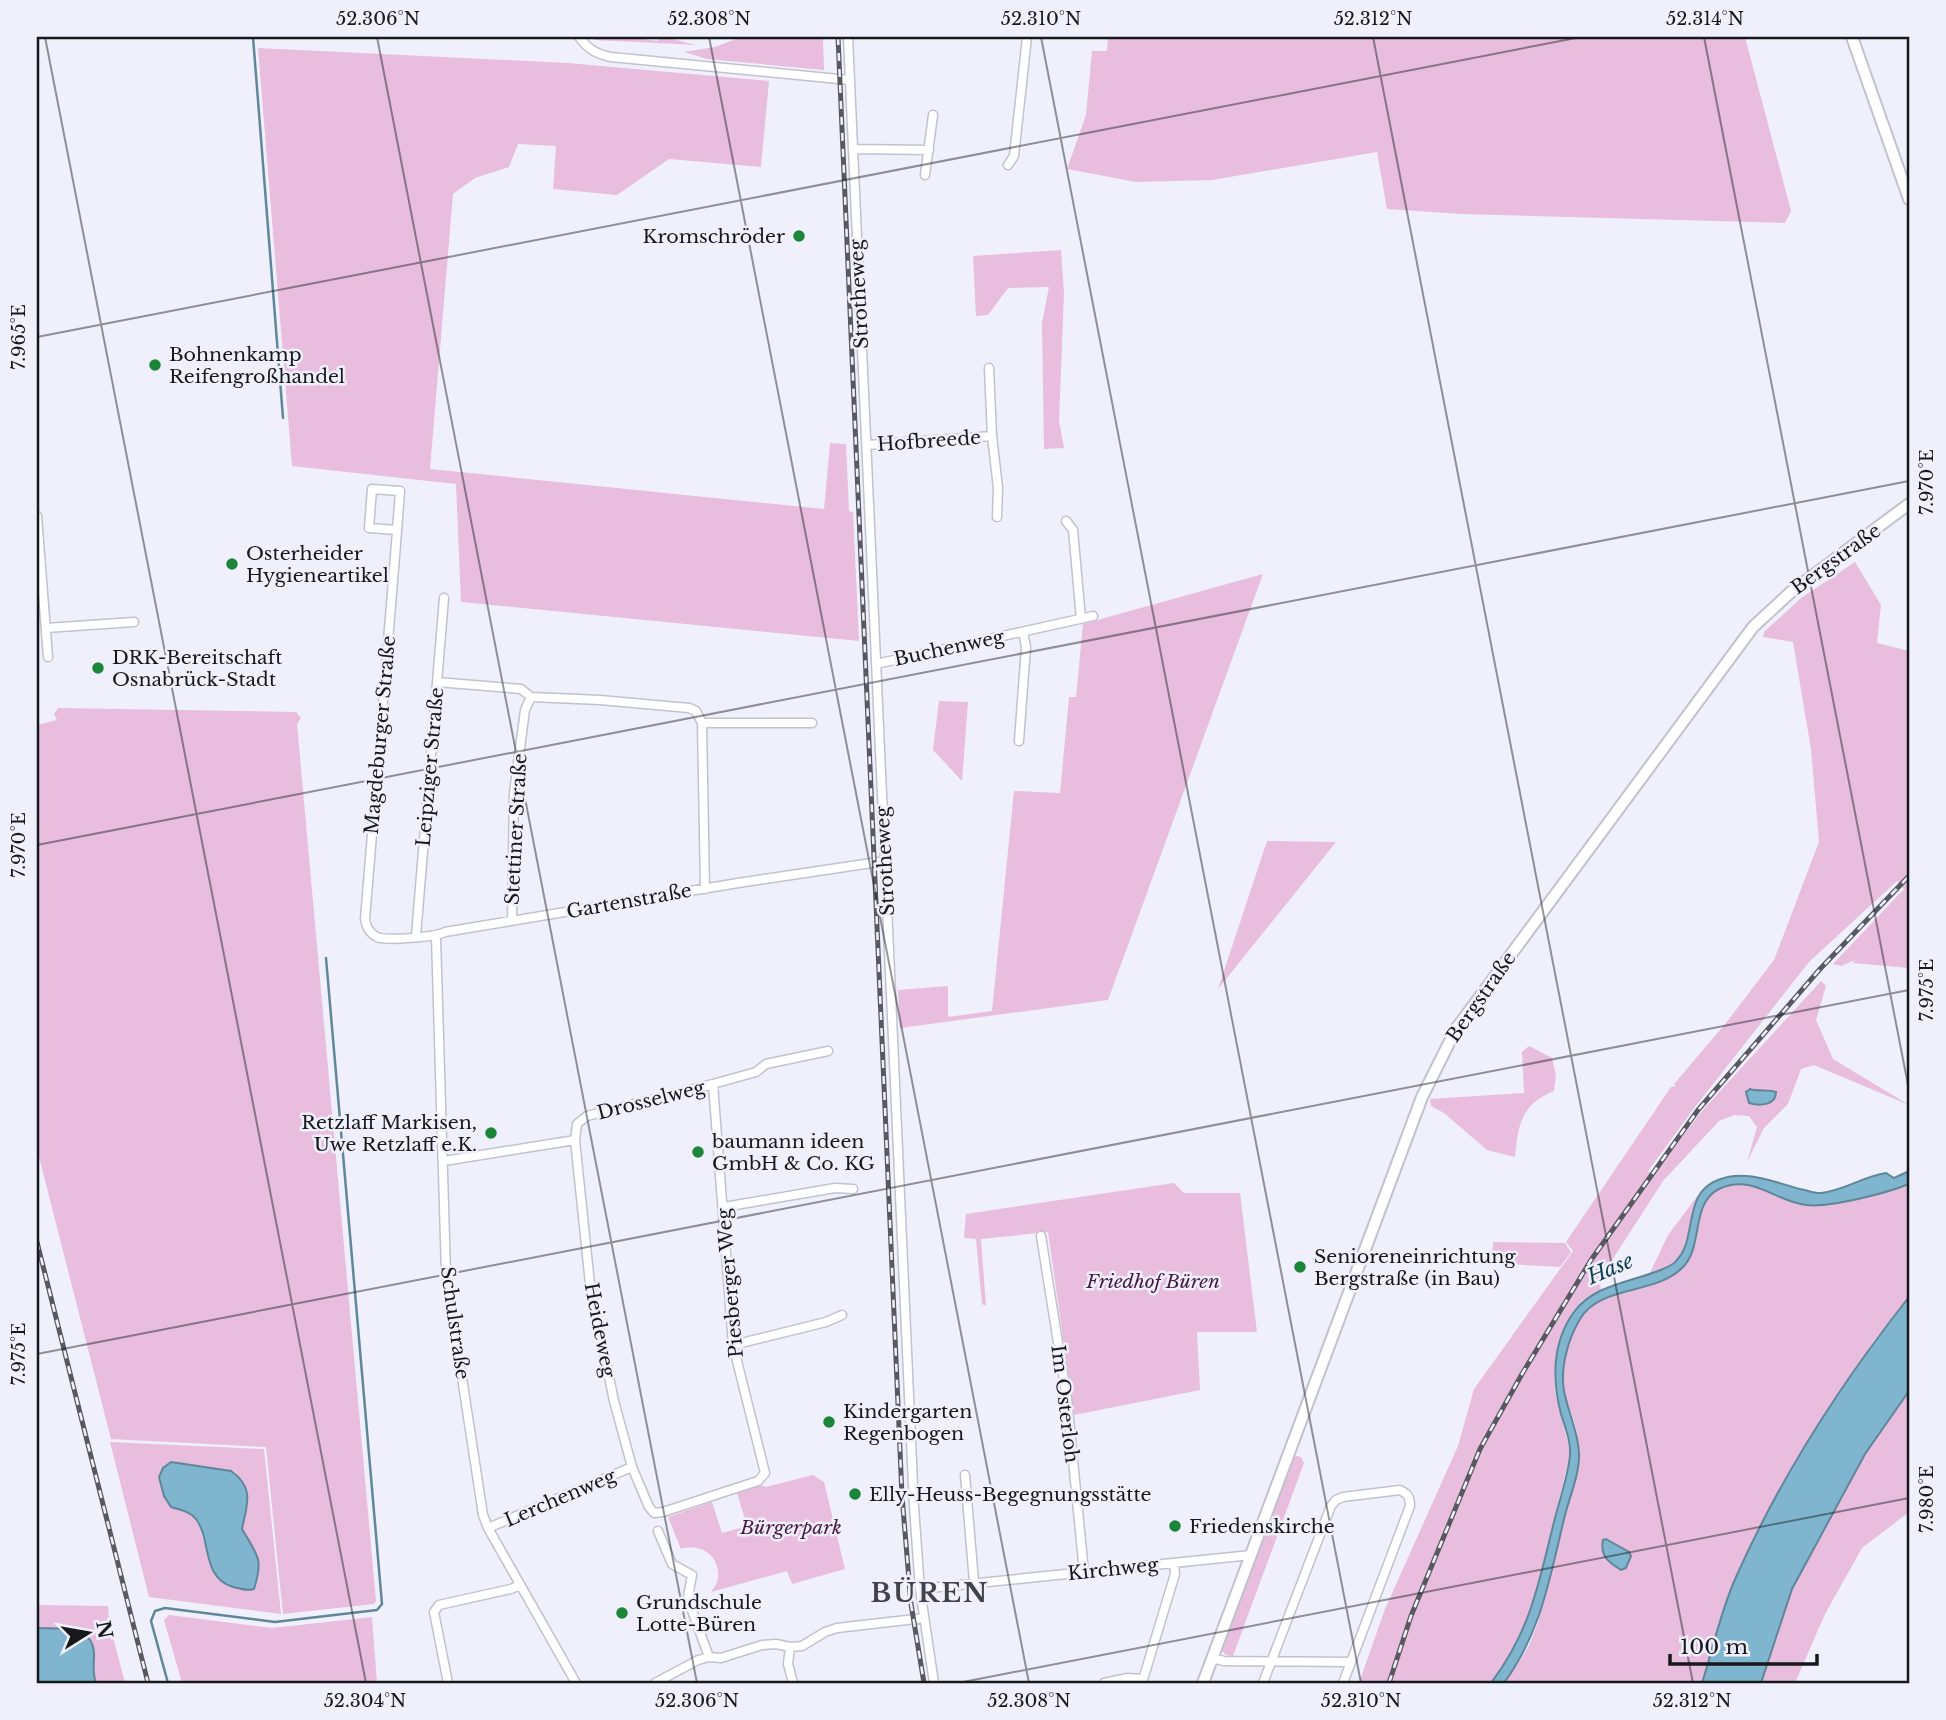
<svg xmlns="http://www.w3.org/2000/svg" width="1946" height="1720" viewBox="0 0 1946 1720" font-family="'Libre Baskerville',serif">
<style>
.green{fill:#e8bdde;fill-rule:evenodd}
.water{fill:#7fb5ce;stroke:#608699;stroke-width:2}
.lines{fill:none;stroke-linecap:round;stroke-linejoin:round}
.stream{stroke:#608699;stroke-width:2.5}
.street-casing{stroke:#c1c2ce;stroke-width:11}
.secondary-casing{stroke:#c1c2ce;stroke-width:14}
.street{stroke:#fff;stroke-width:8}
.secondary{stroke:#fff;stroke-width:10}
.rail-casing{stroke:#585960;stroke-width:5}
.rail{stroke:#eff0fc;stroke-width:2.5;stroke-dasharray:8;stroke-linecap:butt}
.ticks{fill:none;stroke:#17181c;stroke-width:2;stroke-opacity:0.45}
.poi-dot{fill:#1c853a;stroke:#eff0fc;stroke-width:2.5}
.labels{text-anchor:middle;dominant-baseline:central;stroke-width:5;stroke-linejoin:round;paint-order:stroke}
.poi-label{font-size:19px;fill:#17181c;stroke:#eff0fc;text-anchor:start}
.street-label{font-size:19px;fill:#17181c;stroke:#eff0fc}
.park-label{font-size:19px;font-style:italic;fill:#4a1742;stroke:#eff0fc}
.water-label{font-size:21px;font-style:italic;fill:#0f3e50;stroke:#eff0fc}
.district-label{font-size:26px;font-weight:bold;letter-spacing:2px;fill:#41424b;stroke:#eff0fc}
.neatline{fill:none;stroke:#17181c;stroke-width:2.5}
.ticks-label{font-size:18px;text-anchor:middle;fill:#17181c}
</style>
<rect width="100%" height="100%" fill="#eff0fc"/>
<path class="green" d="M591,37H629L658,41L659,37C668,37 686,43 697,45L595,40Z
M741,37H823L824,70L707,59L684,52L715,47Z
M1108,37H1745L1791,211L1785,223L1461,214L1387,209L1377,152L1212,180L1136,182L1067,169L1086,115L1092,51H1107Z
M258,48L568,63L769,81L761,167L669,159L617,195L553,189L556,146L518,144L509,167L475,178L453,194L430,469L824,509L830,443L846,444L849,511L853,512L859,641L461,602L456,484L292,466Z
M1061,250L1064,293L1059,421L1064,448L1044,449L1042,323L1049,287L1008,288L988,315L976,316L973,256Z
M1855,562L1881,605L1877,643L1909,651V968L1853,963L1855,960L1841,966L1833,964L1904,889L1897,881L1809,962L1695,1107L1648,1171L1654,1175L1701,1112L1821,981L1826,986L1816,1020L1833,1059L1909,1105L1814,1065L1801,1069L1788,1104L1764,1128L1747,1162L1757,1127L1749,1116L1734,1115L1719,1121L1663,1181L1598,1282L1602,1290C1596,1293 1588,1296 1583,1300C1562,1318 1551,1365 1555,1391C1559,1413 1567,1433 1570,1455L1532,1608L1521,1637L1507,1662L1491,1683H1359L1385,1609L1458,1446L1474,1389L1573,1251L1566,1242L1671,1087L1676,1086L1674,1084L1726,1023L1774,960L1819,842L1811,749L1793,642L1763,637L1764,632L1801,598Z
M1263,574L1108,1000L900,1028L898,990L948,986V1017L992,1011L1014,791L1060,793L1069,697H1076L1083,624Z
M939,701L968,702L962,781L933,750Z
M58,708L296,712L301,718L297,724L376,1601L374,1604L283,1614L266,1447L111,1439L37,1149V725L57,720L54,714Z
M1267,841L1336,842L1218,989Z
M1529,1046L1552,1058L1556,1075L1554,1091C1521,1104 1518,1125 1515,1157L1487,1150L1444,1113L1431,1106L1430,1099L1524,1093L1522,1052Z
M1174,1183L1184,1193H1240L1257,1332H1197L1200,1390L1074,1415L1048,1232L981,1239L986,1306L982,1304L976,1239L964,1238L966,1214Z
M1909,1184V1297L1872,1343L1735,1579L1702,1683H1504C1514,1670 1523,1657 1530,1643C1540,1621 1545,1596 1551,1572C1562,1528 1576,1483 1577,1437C1577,1422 1567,1406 1564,1391C1560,1369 1568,1340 1579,1320C1595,1293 1629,1297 1653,1282C1664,1276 1682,1264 1691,1253C1703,1238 1692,1201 1720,1189C1753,1174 1777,1203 1806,1205C1830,1207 1886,1193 1909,1184Z
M1701,1191C1695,1207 1684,1255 1674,1263C1666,1268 1657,1271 1649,1275L1668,1235Z
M1493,1242L1565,1243L1571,1252L1560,1267L1492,1263Z
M1909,1391V1512L1862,1548L1825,1614L1795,1683H1761L1792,1589L1865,1454Z
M110,1442L264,1449L281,1614L149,1597ZM171,1462L231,1471L248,1499L241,1529L258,1557L214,1574L197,1520L189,1512L163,1468Z
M1293,1455L1301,1457L1304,1463L1233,1656L1226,1655L1222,1651V1645Z
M813,1475L824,1482L845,1569L792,1584L787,1571L711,1592C714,1588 718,1582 718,1577C720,1555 700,1543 681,1549L668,1517L712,1502L722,1533L747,1526L737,1493L760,1485L766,1487Z
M37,1605L108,1606L109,1622L125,1683H37Z
M169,1615L272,1628L372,1617L377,1683H182L164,1620Z"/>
<path class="water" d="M1750,1089C1759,1092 1768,1089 1776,1092C1776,1106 1759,1106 1749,1103L1746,1092Z
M1909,1171V1184C1887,1193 1829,1208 1806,1205C1776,1202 1752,1173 1719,1189C1690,1203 1704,1248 1682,1268C1655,1295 1600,1285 1580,1319C1568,1339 1560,1368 1564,1391C1568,1412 1578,1431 1579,1453C1580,1472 1570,1496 1565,1515C1550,1576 1542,1631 1504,1683H1491C1531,1630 1538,1585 1554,1522C1559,1501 1568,1477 1570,1455C1571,1441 1565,1427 1561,1414C1552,1380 1552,1342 1574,1312C1592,1286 1630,1282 1658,1271C1663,1269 1672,1266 1676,1261C1698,1239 1682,1193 1718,1180C1745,1169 1774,1182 1800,1189C1807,1190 1815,1194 1821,1193C1843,1191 1864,1176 1886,1173L1894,1178Z
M1909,1297V1391L1865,1454L1792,1589L1761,1683H1702C1713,1648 1721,1610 1736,1577C1781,1476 1841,1383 1909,1297Z
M171,1462L231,1471C255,1488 247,1504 242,1529C257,1555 264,1558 254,1589C246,1591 241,1589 233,1587C201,1577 212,1541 196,1519C190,1511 180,1510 171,1507L164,1496L159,1477L163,1468Z
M1606,1539L1629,1552L1631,1556L1626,1568L1621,1570C1608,1562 1600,1556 1603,1540Z
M37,1628C59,1629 94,1624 94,1655C94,1666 92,1673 96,1683H37Z"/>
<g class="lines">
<path class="stream" d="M253,37L283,418
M168,1683L151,1621L155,1611L165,1608L275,1622L377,1610L382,1604L326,958"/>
<defs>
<path id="street" d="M579,37C588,49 596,54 611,57L849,80
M848,37L914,1507L920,1589L934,1683
M853,149L929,150
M1008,165L1014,156L1027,37
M925,175L933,115
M989,368L992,436L998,488L997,517
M867,445L992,436
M37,516L48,657
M1066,521L1073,530L1081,619
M397,530L369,528L372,489L400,491L396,544L365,919C366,926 369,933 377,937C386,941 436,937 445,932L738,883L885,861
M46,628L134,622
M876,664L1093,616
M437,682L521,689L531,697L600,700L689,708L696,711L702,723L705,889
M702,723H812
M1019,741L1026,647L1023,632
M512,921L514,793L525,710L531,697
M416,936L444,598
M436,937L446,1273L483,1515L488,1528L576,1683
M713,1084L733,1345L765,1473L758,1481L663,1512L654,1513L649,1507L632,1467L614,1401L590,1284L575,1140L577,1124L587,1116L713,1084L756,1072L766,1064L828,1051
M444,1161L575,1140
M724,1207L835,1188L853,1189
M1041,1236L1067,1399L1084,1572
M733,1345L826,1322L842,1315
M965,1475L974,1582
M488,1528L632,1467
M658,1531L672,1564L692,1575L688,1597L690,1605L709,1657
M920,1589L1251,1555
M790,1647L788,1664L793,1683
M1212,1658L1224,1661L1351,1662
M448,1683L434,1612L439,1605L511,1589L520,1585
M655,1683L698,1660L709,1657L721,1658L762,1645L776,1644L790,1647L802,1646L825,1632L837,1628L924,1618
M1104,1683L1128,1678L1142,1679
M1142,1683L1175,1574L1174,1563
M1263,1683L1331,1506L1336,1500L1343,1497L1400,1490C1408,1494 1410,1497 1410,1506L1343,1683"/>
<path id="secondary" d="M1852,37L1909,199
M1203,1683L1422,1097L1456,1029L1753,627L1792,591L1909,504"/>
</defs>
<use href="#street" class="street-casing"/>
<use href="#secondary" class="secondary-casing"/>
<use href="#street" class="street"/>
<use href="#secondary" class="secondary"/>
<defs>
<path id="rail" d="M838,37L902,1496L911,1604L924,1683
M37,1242L148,1683
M1389,1683L1411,1616L1480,1449L1522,1374L1591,1260L1698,1110L1820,969L1909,876"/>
</defs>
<use href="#rail" class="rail-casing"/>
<use href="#rail" class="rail"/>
</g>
<path class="ticks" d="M45,37L366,1683M377,37L697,1683M709,37L1029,1683M1041,37L1361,1683M1373,37L1693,1683M1704,37L1909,1090M37,337L1581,37M37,845L1909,481M37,1354L1909,990M958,1683L1909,1498"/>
<g class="poi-dot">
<circle cx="799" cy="236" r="7"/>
<circle cx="155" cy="365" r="7"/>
<circle cx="232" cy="564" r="7"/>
<circle cx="98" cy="668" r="7"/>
<circle cx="491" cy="1133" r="7"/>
<circle cx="698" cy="1152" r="7"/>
<circle cx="1300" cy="1267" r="7"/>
<circle cx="829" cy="1422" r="7"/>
<circle cx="855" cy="1494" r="7"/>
<circle cx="1175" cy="1526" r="7"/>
<circle cx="622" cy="1613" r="7"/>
</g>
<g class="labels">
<g class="poi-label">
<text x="785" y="236" text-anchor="end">Kromschröder</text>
<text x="169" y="354">Bohnenkamp<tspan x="169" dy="22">Reifengroßhandel</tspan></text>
<text x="246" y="553">Osterheider<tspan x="246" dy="22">Hygieneartikel</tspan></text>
<text x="112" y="657">DRK-Bereitschaft<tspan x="112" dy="22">Osnabrück-Stadt</tspan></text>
<text x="477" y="1122" text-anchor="end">Retzlaff Markisen,<tspan x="477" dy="22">Uwe Retzlaff e.K.</tspan></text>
<text x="712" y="1141">baumann ideen<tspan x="712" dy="22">GmbH &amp; Co. KG</tspan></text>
<text x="1314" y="1256">Senioreneinrichtung<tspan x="1314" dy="22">Bergstraße (in Bau)</tspan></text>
<text x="843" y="1411">Kindergarten<tspan x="843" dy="22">Regenbogen</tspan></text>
<text x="869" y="1494">Elly-Heuss-Begegnungsstätte</text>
<text x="1189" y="1526">Friedenskirche</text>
<text x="636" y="1602">Grundschule<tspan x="636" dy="22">Lotte-Büren</tspan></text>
</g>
<g class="street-label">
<text transform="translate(859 294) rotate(-93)">Strotheweg</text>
<text transform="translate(929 441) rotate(-4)">Hofbreede</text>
<text transform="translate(1836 559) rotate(-36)">Bergstraße</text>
<text transform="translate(949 648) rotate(-12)">Buchenweg</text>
<text transform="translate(380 735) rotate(-85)">Magdeburger Straße</text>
<text transform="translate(430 767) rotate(-85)">Leipziger Straße</text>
<text transform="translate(516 829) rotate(-87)">Stettiner Straße</text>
<text transform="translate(885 861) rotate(-93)">Strotheweg</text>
<text transform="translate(629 901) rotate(-10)">Gartenstraße</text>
<text transform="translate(1481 997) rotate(-55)">Bergstraße</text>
<text transform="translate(651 1100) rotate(-14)">Drosselweg</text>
<text transform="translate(730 1283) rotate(-95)">Piesberger Weg</text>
<text transform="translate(455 1323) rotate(82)">Schulstraße</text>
<text transform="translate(600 1330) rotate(79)">Heideweg</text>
<text transform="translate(1065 1404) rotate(83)">Im Osterloh</text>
<text transform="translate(560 1498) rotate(-23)">Lerchenweg</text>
<text transform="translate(1113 1569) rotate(-6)">Kirchweg</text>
</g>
<g class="park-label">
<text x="1153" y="1281">Friedhof Büren</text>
<text x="791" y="1527">Bürgerpark</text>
</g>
<g class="water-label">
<text transform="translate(1610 1269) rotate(-23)">Hase</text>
</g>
<g class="district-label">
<text x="930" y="1593">BÜREN</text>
</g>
</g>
<rect width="1946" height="1720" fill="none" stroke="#eff0fc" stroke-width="77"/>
<g transform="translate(88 1633) rotate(79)" stroke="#eff0fc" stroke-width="5" paint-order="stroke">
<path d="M0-5L12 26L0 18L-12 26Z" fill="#17181c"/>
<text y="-10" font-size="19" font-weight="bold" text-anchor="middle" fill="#17181c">N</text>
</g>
<path d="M1670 1654v10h147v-10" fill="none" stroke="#17181c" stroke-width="3.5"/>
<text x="1680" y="1654" font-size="21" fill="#17181c" stroke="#eff0fc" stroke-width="5" paint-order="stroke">100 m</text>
<rect x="38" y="38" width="1870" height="1644" class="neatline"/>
<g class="ticks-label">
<text x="378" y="25">52.306°N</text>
<text x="709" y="25">52.308°N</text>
<text x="1041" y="25">52.310°N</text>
<text x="1373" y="25">52.312°N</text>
<text x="1705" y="25">52.314°N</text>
<text transform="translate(19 337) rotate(-90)" y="6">7.965°E</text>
<text transform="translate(1927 482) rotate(-90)" y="6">7.970°E</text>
<text transform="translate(19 845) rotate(-90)" y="6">7.970°E</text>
<text transform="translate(1927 990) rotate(-90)" y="6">7.975°E</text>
<text transform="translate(19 1354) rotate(-90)" y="6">7.975°E</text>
<text transform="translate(1927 1499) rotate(-90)" y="6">7.980°E</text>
<text x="365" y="1707">52.304°N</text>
<text x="697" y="1707">52.306°N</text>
<text x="1029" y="1707">52.308°N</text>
<text x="1361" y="1707">52.310°N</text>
<text x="1692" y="1707">52.312°N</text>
</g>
</svg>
